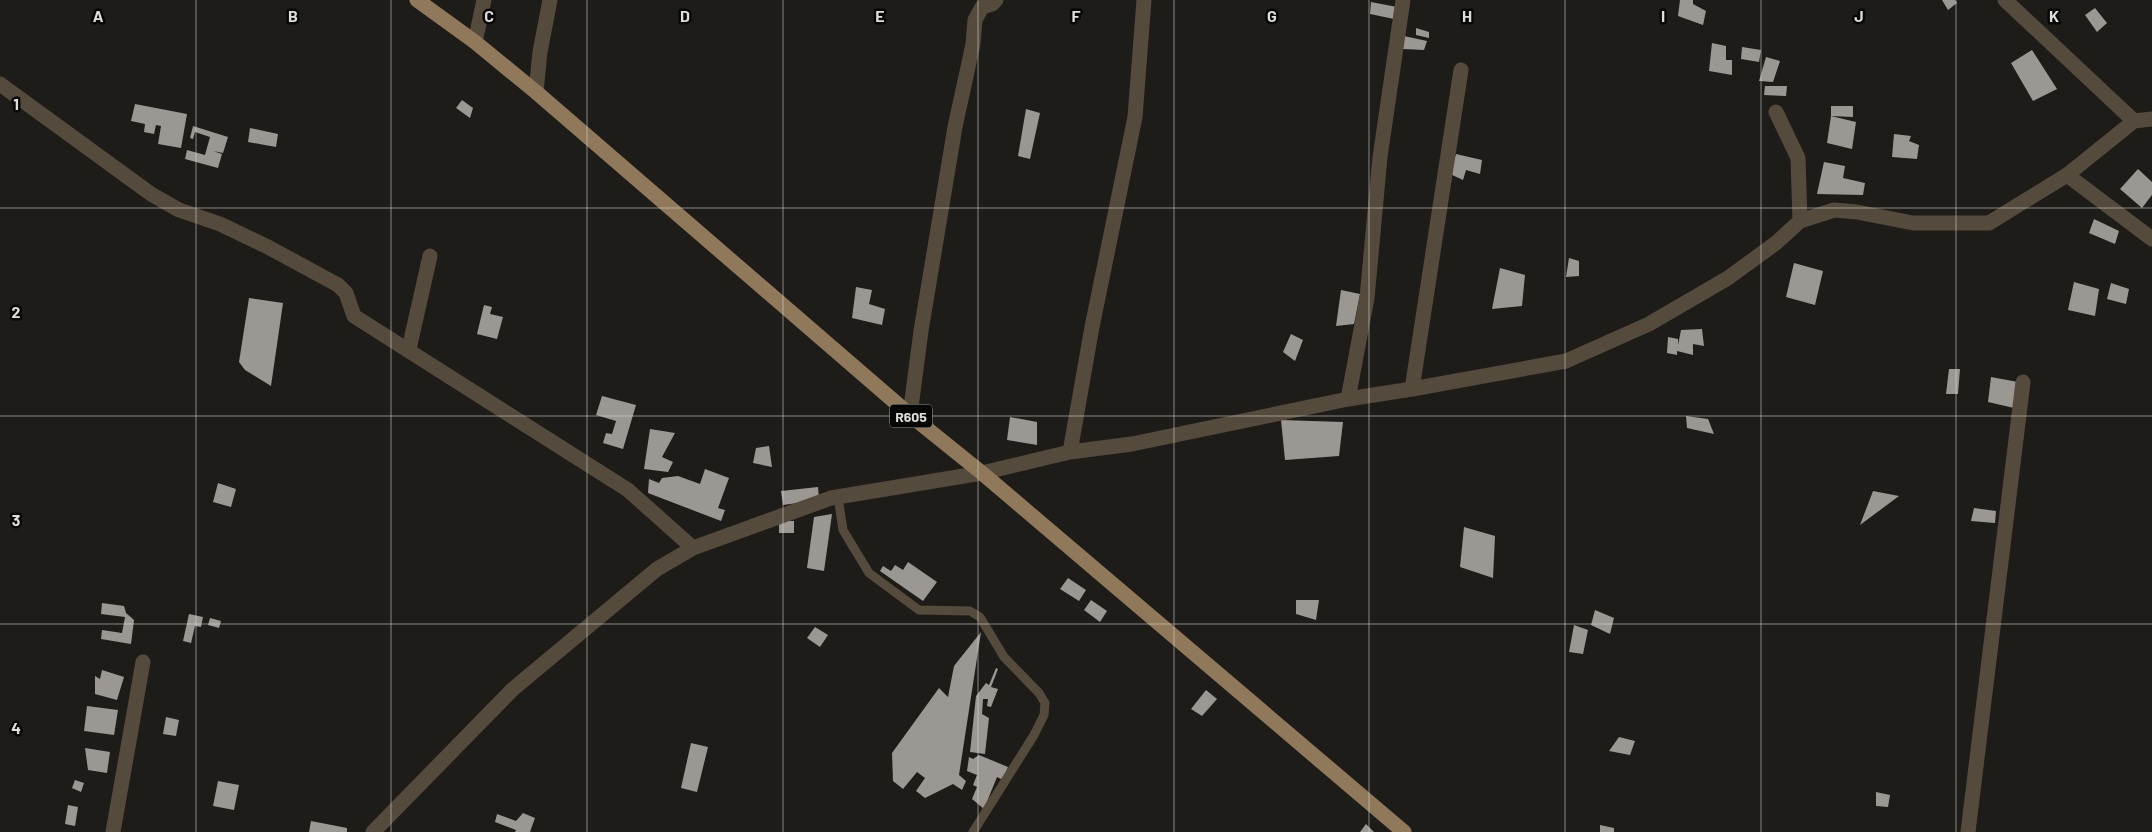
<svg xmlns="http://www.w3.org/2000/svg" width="2152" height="832" viewBox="0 0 2152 832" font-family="Barlow,sans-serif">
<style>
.building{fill:#9b9894}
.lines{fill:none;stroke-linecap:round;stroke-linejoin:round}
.service{stroke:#554b3c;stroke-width:9}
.minor{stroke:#554b3c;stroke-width:15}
.primary{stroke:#8f795a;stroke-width:15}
.grid{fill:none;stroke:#e0dedc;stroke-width:1;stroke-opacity:0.55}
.labels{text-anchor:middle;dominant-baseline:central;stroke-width:5;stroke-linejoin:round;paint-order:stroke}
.shield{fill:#070706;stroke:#9f9e9c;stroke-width:1}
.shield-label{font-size:14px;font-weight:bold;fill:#e0dedc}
.grid-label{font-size:16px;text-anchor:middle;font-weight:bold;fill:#e0dedc;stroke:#070706;stroke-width:5;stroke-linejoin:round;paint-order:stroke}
</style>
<rect width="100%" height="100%" fill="#1e1c19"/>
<path class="building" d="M1680,0H1693V4L1706,11L1703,25L1678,16Z
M1942,0H1955L1957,3L1948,10Z
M1371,2L1397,7L1394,19L1370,14Z
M2095,8L2107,23L2097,32L2085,15Z
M1416,28L1429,32V38L1416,35Z
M1404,36L1427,41L1424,50L1403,49Z
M1712,43L1726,46V60H1732V75L1709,71Z
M1742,47L1761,50L1759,62L1741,59Z
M2032,50L2057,89L2033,101L2011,63Z
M1766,57L1780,61L1773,82L1759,81Z
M1765,86H1787L1786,96L1764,95Z
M462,100L473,108L470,118L456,108Z
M135,104L187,114L181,148L158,144L161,126L156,125L154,134L144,132L145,124L131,121Z
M1831,106H1853V117L1831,116Z
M1026,109L1040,113L1030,159L1018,156Z
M1831,116L1856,122L1852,149L1827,143Z
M193,126L228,137L223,153L213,151L222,154L218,168L185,159L187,150L205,155L210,137L195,132L193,139L190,138Z
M250,128L278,134L276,147L248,142Z
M1894,134L1911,136L1909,141L1919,145L1917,159L1892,157Z
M1456,154L1482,160L1480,174L1466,170L1463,180L1450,174Z
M1824,162L1845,166L1843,178L1865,183L1863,195L1817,194Z
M2138,169L2152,182V195L2142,208L2120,189Z
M2094,219L2119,231L2115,244L2089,233Z
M1569,258L1579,261V276L1566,277Z
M1794,263L1823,271L1815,305L1786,297Z
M1500,268L1525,275L1522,306L1492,309Z
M2074,282L2099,289L2095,316L2068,310Z
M2111,283L2129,289L2126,304L2107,299Z
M856,287L872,290L869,304L885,309L882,325L852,318Z
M1341,290L1360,294L1354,324L1336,326Z
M249,298L283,303L271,386L245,370L239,362Z
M484,305L492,307L490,314L503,317L497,339L477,334Z
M1702,329L1704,346L1693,344V355L1677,351V355L1667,353L1668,337L1678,339V345L1681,330Z
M1291,334L1303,340L1295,361L1283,352Z
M1949,369H1960L1958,394H1946Z
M1991,377L2018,382L2014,408L1988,402Z
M602,396L636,405L623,449L603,443L606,433L612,434L616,421L596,415Z
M1686,416L1708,419L1714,434L1687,428Z
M1010,417L1037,422V445L1007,440Z
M1281,420L1343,422L1339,456L1285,460Z
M650,429L675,433L662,457L673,462L668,472L644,469Z
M769,446L772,467L753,463L756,448Z
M705,469L729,478L718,508L725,510L721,521L648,493L649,479L659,483L662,478L678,476L700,484Z
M218,483L236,489L231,507L213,502Z
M818,487L819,500L783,505L781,491Z
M1873,491L1899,496L1860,525Z
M1974,508L1996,511L1995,523L1971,521Z
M832,514L824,571L807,568L814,517Z
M779,521H794V533H779Z
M1464,527L1495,536L1493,578L1460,567Z
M908,562L937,582L923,601L880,571L883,566L891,571L895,565L903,570Z
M1068,578L1086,590L1079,601L1060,589Z
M1091,600L1107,611L1100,622L1084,610Z
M1296,600H1319L1316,620L1296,614Z
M102,603L124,606L126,613L134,620L131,644L101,639L102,630L122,633L125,617L101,614Z
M1595,610L1614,618L1610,634L1591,625Z
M189,614L203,617L201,627L195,626L191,643L183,641Z
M210,618L221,621L219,628L208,625Z
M1574,625L1588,630L1583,654L1569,652Z
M815,627L828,635L820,647L807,638Z
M981,632L959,775L966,781L962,790L953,784L925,798L916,791L925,778L917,772L903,789L893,781L892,753L939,688L948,697L954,666Z
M996,668L998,669L991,687L998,689L991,707L987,706L988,699H983L982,714L989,718L985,754L970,752L976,696L986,683L989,685Z
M102,670L124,677L117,700L95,694V676L100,679Z
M1206,690L1217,699L1202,716L1191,709Z
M87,706L118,710L114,735L84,731Z
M166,717L179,720L176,736L163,734Z
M1619,737L1635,741L1630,755L1609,751Z
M691,743L708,747L697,792L681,788Z
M85,748L110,752L107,773L88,770Z
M979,755L1008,767L1003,780L997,777L984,809L972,799L977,787L973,785L977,775L967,771L969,757L973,759Z
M75,780L84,783L81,792L72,788Z
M218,781L239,785L234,810L213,806Z
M1876,792L1890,795L1888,807L1876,806Z
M68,805L78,807L75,826L65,824Z
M523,813L535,818L530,832H515L516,830L495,822L497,814L516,821Z
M311,821L347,828V832H309Z
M1366,824L1374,832H1360Z
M1600,825L1614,828V832H1600Z"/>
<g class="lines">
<path class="service" d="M838,497L843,530L869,573L919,610L970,611L980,617L1004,657L1039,693L1045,703L1044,715L1034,735L973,832"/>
<path class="minor" d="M2005,0L2134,121
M475,42L484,0
M0,84L151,194L179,210L220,224L268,247L338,285L346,293L354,316L628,490L693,548
M536,92L540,52L550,0
M1776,112L1798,158L1800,221
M2067,175L2152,239
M409,349L430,256
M1412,389L1461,70
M1348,399L1367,298L1380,157L1403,0
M910,415L921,331L955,127L973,44L975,20L982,7L992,4L996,0
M1070,452L1092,327L1135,117L1144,0
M113,832L143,662
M373,832L513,689L657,569L693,548L831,498L982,473L1070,452L1132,444L1348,399L1412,389L1566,361L1649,324L1728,278L1776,243L1800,221L1834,210L1857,212L1913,223H1989L2067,175L2134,121L2152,119
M1968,832L2023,382"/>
<path class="primary" d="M417,0L475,42L536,92L910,415L982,473L1404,832"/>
</g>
<path class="grid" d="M196,0V832M391,0V832M587,0V832M783,0V832M978,0V832M1174,0V832M1369,0V832M1565,0V832M1761,0V832M1956,0V832M0,208H2152M0,416H2152M0,624H2152"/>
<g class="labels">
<rect class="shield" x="890" y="404.5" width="42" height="23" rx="4"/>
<g class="shield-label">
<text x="911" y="416">R605</text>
</g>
</g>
<g class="grid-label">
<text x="98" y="22">A</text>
<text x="293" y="22">B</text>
<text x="489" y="22">C</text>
<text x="685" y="22">D</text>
<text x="880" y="22">E</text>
<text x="1076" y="22">F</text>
<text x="1272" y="22">G</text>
<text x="1467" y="22">H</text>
<text x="1663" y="22">I</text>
<text x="1859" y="22">J</text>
<text x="2054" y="22">K</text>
<text x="16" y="110">1</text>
<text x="16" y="318">2</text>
<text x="16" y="526">3</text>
<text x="16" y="734">4</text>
</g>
</svg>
